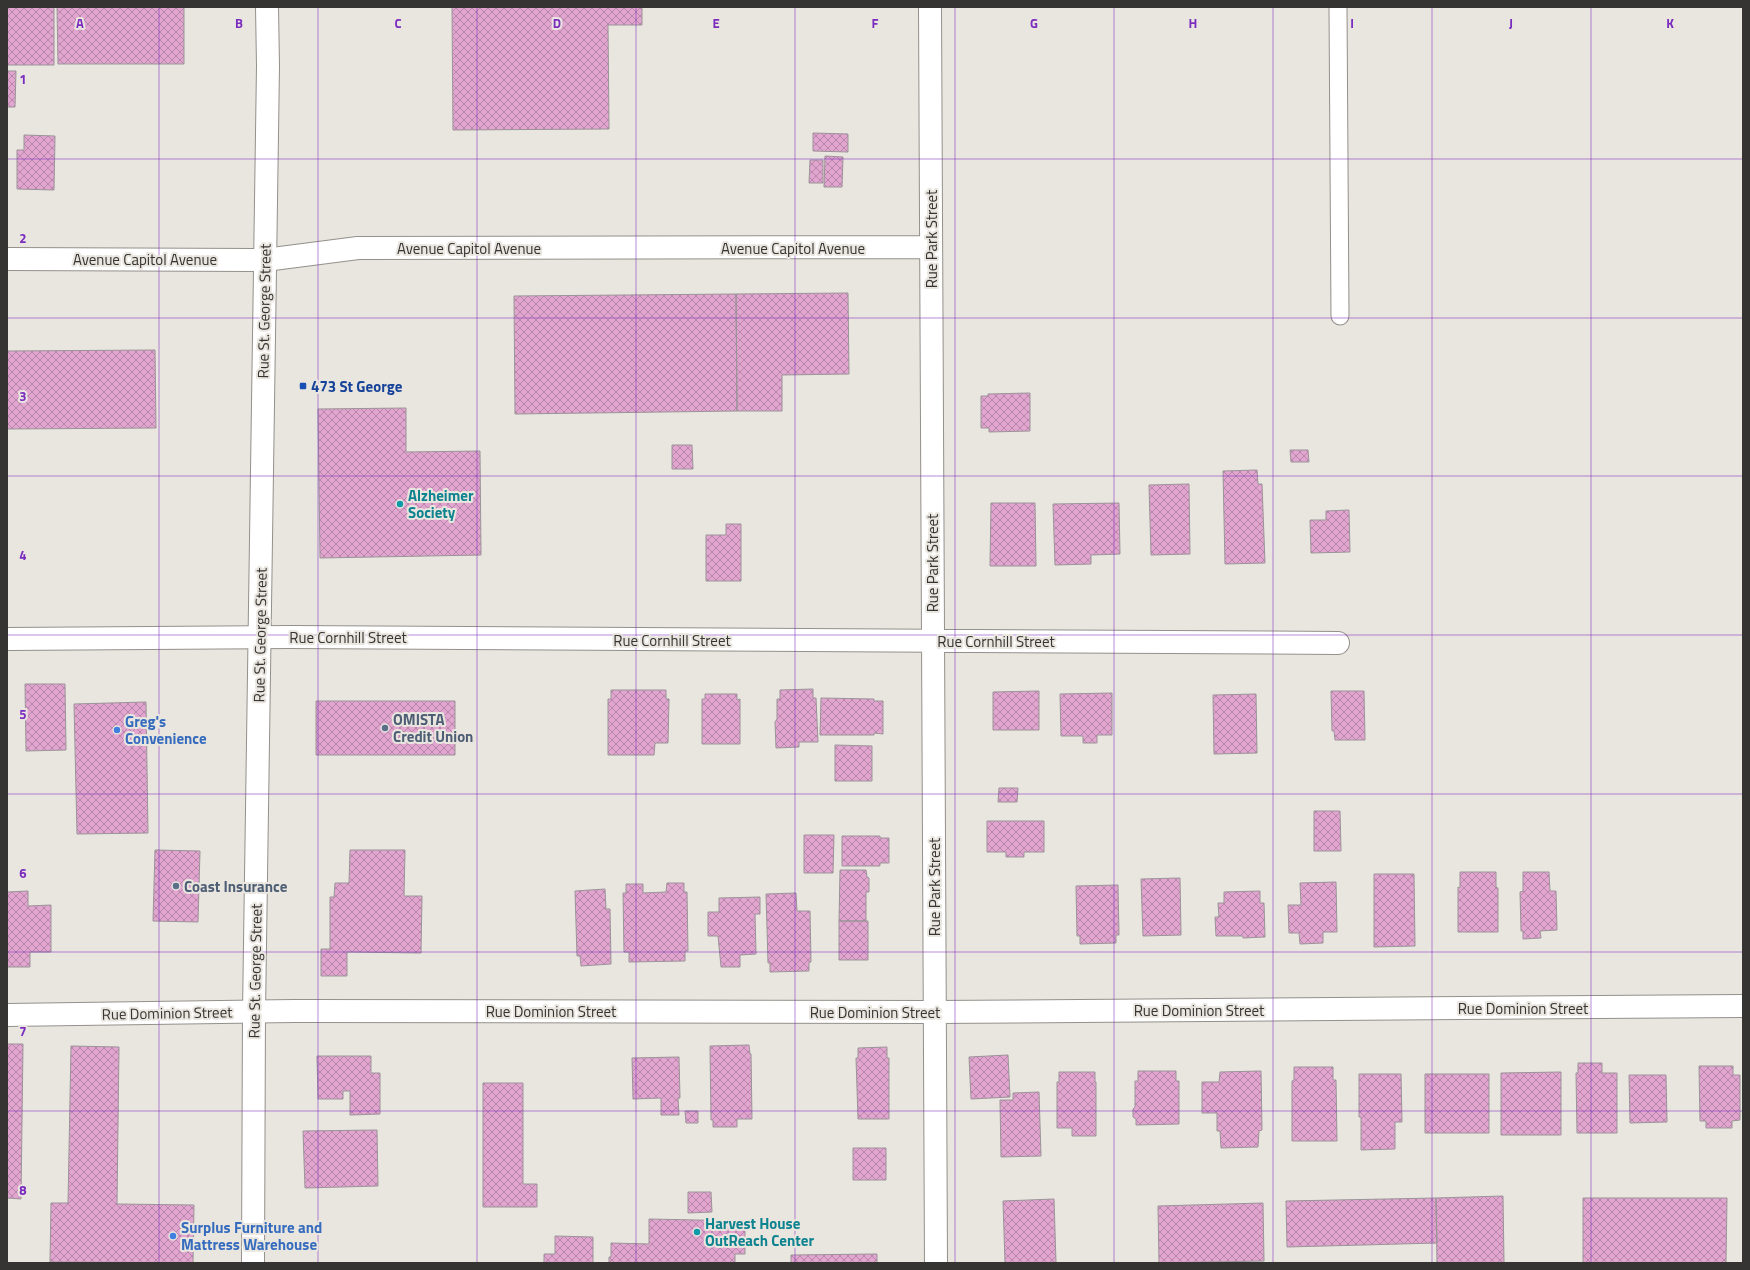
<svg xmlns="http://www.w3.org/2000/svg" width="1750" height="1270" viewBox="0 0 1750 1270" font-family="'Titillium Web',sans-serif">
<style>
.building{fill:url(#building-cross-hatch);stroke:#9b9499}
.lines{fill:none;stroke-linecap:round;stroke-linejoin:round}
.lane-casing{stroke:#94908b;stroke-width:19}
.street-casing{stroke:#94908b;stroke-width:24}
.secondary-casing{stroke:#94908b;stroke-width:24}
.lane{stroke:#fff;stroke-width:17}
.street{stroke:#fff;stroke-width:22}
.secondary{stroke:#fff;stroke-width:22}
.grid{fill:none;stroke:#7b2cbf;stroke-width:1;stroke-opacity:0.55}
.transit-dot{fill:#1a4fb4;stroke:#e9e5df;stroke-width:1.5}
.culture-dot{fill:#0f9aa8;stroke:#e9e5df;stroke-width:1.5}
.service-dot{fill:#5c6f8a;stroke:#e9e5df;stroke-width:1.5}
.shop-dot{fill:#3f7fe0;stroke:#e9e5df;stroke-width:1.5}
.labels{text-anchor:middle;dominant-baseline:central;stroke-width:4;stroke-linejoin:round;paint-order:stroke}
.street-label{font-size:15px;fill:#363432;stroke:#e9e5df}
.transit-label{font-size:15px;font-weight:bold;fill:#164399;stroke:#e9e5df;text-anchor:start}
.culture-label{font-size:15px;font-weight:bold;fill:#0d838f;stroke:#e9e5df;text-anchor:start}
.service-label{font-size:15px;font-weight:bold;fill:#4e5e75;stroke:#e9e5df;text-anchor:start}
.shop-label{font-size:15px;font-weight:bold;fill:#366cbe;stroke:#e9e5df;text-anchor:start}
.grid-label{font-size:13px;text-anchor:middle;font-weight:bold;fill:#7b2cbf;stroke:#e9e5df;stroke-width:4;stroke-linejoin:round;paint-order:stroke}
</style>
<defs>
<pattern id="building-cross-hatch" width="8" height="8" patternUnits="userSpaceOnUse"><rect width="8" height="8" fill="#e1a5cf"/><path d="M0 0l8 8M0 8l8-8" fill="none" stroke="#b787a9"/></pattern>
</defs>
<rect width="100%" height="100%" fill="#e9e5df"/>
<path class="building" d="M7,7H54V65H7Z
M57,7H184V64H58Z
M452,7H642V25H608L609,129L453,130Z
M7,71H16L15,107H7Z
M813,133L848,134V152L813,151Z
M24,135L55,136L54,190L17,189V150H24Z
M825,156L843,157L842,187H824Z
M810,160H823V183H809Z
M848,293L849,374L782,375V411H737L736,294Z
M736,294L737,411L515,414L514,296Z
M155,350L156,428L7,429V351Z
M1030,393V431L989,432V428H981V396H988V394Z
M406,408V452L480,451L481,555L320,558L318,409Z
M672,445H692L693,469H672Z
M1290,450H1308L1309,462H1291Z
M1257,470L1258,484H1262L1265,563L1225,564L1223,471Z
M1189,484L1190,554L1151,555L1149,485Z
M991,503H1035L1036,566H990Z
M1119,503L1120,554L1091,555V564L1055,565L1053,504Z
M1349,510L1350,552L1311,553L1310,520H1326V511Z
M726,524H741V581H706V535H726Z
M25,684H65L66,750L26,751Z
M813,689V698H816L818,742H799V747L776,748L775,722L777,719V699H780V690Z
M611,690H666V699H669L668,743H655L654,755H608V699H611Z
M1039,691V730H993V692Z
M1331,691H1364L1365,740H1335L1334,731H1332Z
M1112,693V735H1097V743H1083V736H1061L1060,694Z
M705,694H737V700L740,699V744H702V699H705Z
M1256,694L1257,753L1214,754L1213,695Z
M821,698L874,699V701H883V734L874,733V735H820Z
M316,701H455V755H316Z
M146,702L148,833L77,834L74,704Z
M835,745L872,746V781H835Z
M999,788H1018L1017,802H998Z
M1314,811H1340L1341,851H1314Z
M987,821H1044V852H1024V857H1006V852H987Z
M804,835H834L833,873H804Z
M842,836H880V838H889V863H880V866H842Z
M155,850L200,851L198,922L153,921Z
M350,850H405L404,896H422L421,953L347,952V976H321V949H330V897H334L335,883H349Z
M840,870H866L867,877L869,878V892H866V921H839Z
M1460,872H1496V887L1498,888V932H1458V887L1460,888Z
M1523,872H1549L1550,891H1556L1557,930L1540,931L1541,938L1523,939V931H1521L1520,892L1523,891Z
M1374,874H1414L1415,946L1374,947Z
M1180,878L1181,935L1143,936L1141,879Z
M1336,882L1337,932H1323V943L1300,944L1299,933H1289L1288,905H1301L1300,883Z
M667,883H684V892H687L688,951H685V961L629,962V952H624L623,893H626V884H643V893L666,892Z
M1118,885L1119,935H1116V943L1080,944V936H1077L1076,886Z
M605,889L606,909H610L611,964L581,966L580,956H577L575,891Z
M28,891V906L51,905V952H30V967H7V892Z
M1260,891V903H1264L1265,937L1243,938V936H1216L1215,917H1219L1218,903H1224V892Z
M796,893L797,911H810L811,962H809V971L770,972V963H768L766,894Z
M760,897V914H755L756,954L740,955V967H721L718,936H708V912H719V898Z
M839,921H868V960H839Z
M7,1044H23L21,1199L7,1198Z
M749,1045L750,1054H751L752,1119H737V1127H713V1120H711L710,1046Z
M71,1046L119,1047L117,1204L194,1205L193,1263L50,1262L51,1203H68Z
M887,1047V1058H889V1119H858L856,1058H858V1048Z
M1008,1055L1010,1097L971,1099L969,1057Z
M317,1056H371V1073H380V1114L350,1115V1091H343V1099H318Z
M679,1057L680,1098H678L679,1115H661V1098L633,1099L632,1058Z
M1578,1063H1602V1073H1617V1133H1577L1576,1073H1578Z
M1699,1066H1733V1075H1740V1120L1732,1121V1128H1706V1121H1700Z
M1294,1067H1333V1080H1336L1337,1141H1292V1081L1294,1080Z
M1138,1071H1176V1081H1179V1124L1136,1125V1119L1133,1117V1109L1135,1107V1081H1138Z
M1261,1071L1262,1130L1259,1131L1258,1147L1221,1148L1220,1131H1217V1113H1202V1082H1219L1220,1072Z
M1059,1072H1095V1082H1096V1136H1072V1128H1057V1082H1059Z
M1561,1072V1135H1501V1073Z
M1359,1074H1401L1402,1122H1395V1149L1361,1150V1117H1359Z
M1425,1074H1489V1133H1425Z
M1629,1075H1666L1667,1122L1630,1123Z
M483,1083H523V1184H537V1207H483Z
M1039,1092L1041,1156L1001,1157L1000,1100H1013V1093Z
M685,1111H698V1123H686Z
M377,1130L378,1186L305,1188L303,1131Z
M853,1148H886V1180H853Z
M688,1192H711L712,1212L688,1213Z
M1503,1196L1504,1263H1437L1436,1198Z
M1436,1198L1437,1243L1287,1247L1286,1201Z
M1583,1198H1727L1726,1263H1583Z
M1054,1199L1056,1263H1005L1003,1201Z
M1263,1203L1264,1261L1159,1263L1158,1206Z
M649,1219L745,1221V1254H735V1263H609V1257H611V1243L649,1244Z
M555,1236L593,1237V1263H544V1254H555Z
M877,1254V1263H791V1255Z"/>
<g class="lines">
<defs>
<path id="lane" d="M1338,7L1340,316"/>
<path id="street" d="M930,7L936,1263
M7,259L265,260L358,248L931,247
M7,639L290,637L1338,643
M7,1015L295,1011L934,1012L1743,1006"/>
<path id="secondary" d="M253,1263L254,1012L268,66L267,7"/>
</defs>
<use href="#lane" class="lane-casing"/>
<use href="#street" class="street-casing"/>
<use href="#secondary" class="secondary-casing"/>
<use href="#lane" class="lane"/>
<use href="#street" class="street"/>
<use href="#secondary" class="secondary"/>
</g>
<path class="grid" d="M159,7V1263M318,7V1263M477,7V1263M636,7V1263M795,7V1263M955,7V1263M1114,7V1263M1273,7V1263M1432,7V1263M1591,7V1263M7,159H1743M7,318H1743M7,476H1743M7,635H1743M7,794H1743M7,952H1743M7,1111H1743"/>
<rect class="transit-dot" x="299" y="382" width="8" height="8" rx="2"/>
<g class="culture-dot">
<circle cx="400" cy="504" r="4"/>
<circle cx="697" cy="1232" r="4"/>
</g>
<g class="service-dot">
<circle cx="385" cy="728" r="4"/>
<circle cx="176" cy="886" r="4"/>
</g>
<g class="shop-dot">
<circle cx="117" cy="730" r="4"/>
<circle cx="173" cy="1236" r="4"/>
</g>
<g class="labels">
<g class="street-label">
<text transform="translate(931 239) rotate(-90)">Rue Park Street</text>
<text x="469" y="248">Avenue Capitol Avenue</text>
<text x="793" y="248">Avenue Capitol Avenue</text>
<text x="145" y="259">Avenue Capitol Avenue</text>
<text transform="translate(264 311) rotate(-89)">Rue St. George Street</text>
<text transform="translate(932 563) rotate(-90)">Rue Park Street</text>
<text transform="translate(260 635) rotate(-89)">Rue St. George Street</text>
<text x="348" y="637">Rue Cornhill Street</text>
<text x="672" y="640">Rue Cornhill Street</text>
<text x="996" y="641">Rue Cornhill Street</text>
<text transform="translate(934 887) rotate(-90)">Rue Park Street</text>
<text transform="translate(255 971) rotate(-89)">Rue St. George Street</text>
<text x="1523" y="1008">Rue Dominion Street</text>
<text x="1199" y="1010">Rue Dominion Street</text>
<text x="551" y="1011">Rue Dominion Street</text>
<text x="875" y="1012">Rue Dominion Street</text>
<text transform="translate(167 1013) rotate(-1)">Rue Dominion Street</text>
</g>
<g class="transit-label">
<text x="311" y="386">473 St George</text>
</g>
<g class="culture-label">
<text x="408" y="495">Alzheimer<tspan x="408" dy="17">Society</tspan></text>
<text x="705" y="1223">Harvest House<tspan x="705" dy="17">OutReach Center</tspan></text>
</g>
<g class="service-label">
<text x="393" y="719">OMISTA<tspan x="393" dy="17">Credit Union</tspan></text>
<text x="184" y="886">Coast Insurance</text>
</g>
<g class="shop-label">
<text x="125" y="721">Greg's<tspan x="125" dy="17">Convenience</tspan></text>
<text x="181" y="1227">Surplus Furniture and<tspan x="181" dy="17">Mattress Warehouse</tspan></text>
</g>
</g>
<g class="grid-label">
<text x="80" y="28">A</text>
<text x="239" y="28">B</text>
<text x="398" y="28">C</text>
<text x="557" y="28">D</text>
<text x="716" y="28">E</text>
<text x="875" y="28">F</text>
<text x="1034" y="28">G</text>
<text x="1193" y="28">H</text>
<text x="1352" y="28">I</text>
<text x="1511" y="28">J</text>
<text x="1670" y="28">K</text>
<text x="23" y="84">1</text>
<text x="23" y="243">2</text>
<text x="23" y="401">3</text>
<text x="23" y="560">4</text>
<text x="23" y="719">5</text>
<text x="23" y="878">6</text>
<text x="23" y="1036">7</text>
<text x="23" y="1195">8</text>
</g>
<rect width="1750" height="1270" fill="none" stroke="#363432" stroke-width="16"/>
</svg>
